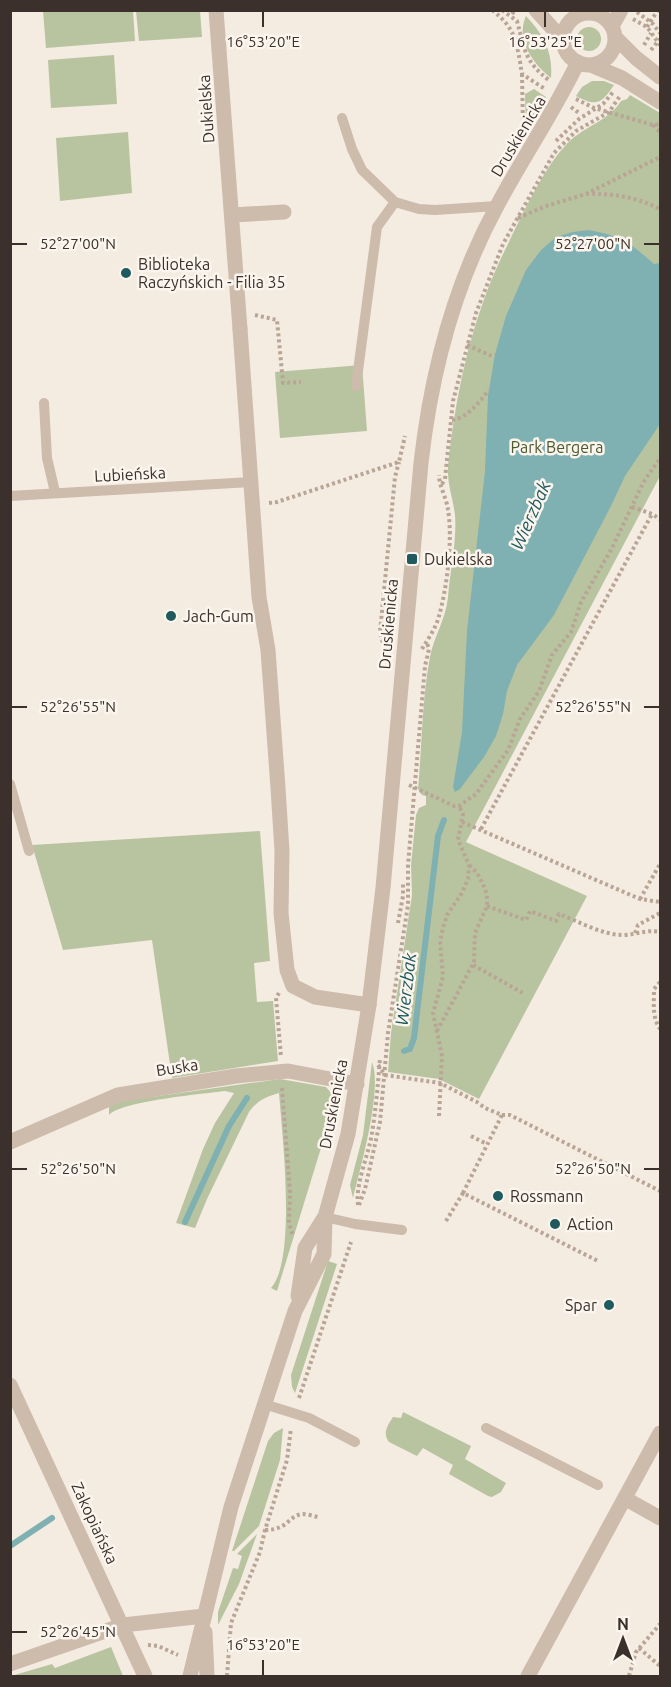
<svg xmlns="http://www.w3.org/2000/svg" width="671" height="1687" viewBox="0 0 671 1687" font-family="Ubuntu,sans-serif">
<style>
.green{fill:#b8c4a0}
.water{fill:#7fb0b2}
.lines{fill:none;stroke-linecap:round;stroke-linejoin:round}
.stream{stroke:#7fb0b2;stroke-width:6}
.path{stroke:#b9a596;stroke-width:4;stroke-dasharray:3 3;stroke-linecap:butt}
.service{stroke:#cdbbac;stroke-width:10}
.pedestrian{stroke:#cdbbac;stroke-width:15}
.minor{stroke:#cdbbac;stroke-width:15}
.tertiary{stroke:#cdbbac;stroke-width:15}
.ticks{fill:none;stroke:#3b302b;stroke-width:2}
.poi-dot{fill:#1f5a5e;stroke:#fbf5ee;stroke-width:2}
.labels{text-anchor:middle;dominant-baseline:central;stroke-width:5;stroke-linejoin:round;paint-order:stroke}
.street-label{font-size:16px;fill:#3b302b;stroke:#fbf5ee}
.poi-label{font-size:16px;fill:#3b302b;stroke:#fbf5ee;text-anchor:start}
.park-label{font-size:16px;fill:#4a5a2e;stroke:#fbf5ee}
.water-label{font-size:18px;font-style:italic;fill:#1f5a5e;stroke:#fbf5ee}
.ticks-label{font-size:15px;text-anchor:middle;fill:#3b302b;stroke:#fbf5ee;stroke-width:5;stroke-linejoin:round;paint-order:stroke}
</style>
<rect width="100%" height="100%" fill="#f4ebe1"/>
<path class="green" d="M43,11H133L135,41L46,48Z
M136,11H200L202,37L139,41Z
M526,16C544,35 553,52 551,78C534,65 515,40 526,16Z
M577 39a12 12 0 1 1 24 0a12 12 0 1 1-24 0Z
M114,55L117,104L51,108L48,60Z
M592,81H604L614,85C601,104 597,107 576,96L582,87Z
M534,89L546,97L529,129L526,128L525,94Z
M630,95L660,113V476L466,842L587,896L479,1099L439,1079L388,1072L391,1033L412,895L411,865L416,815L419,808L426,805V796L422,795L418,789C422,746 422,699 430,657C434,636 446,619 448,597C450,571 457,542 455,515C453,498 447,484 448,466C456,390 473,312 508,244C522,215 544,168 565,146C581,127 608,122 621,101L627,99Z
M128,132L132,193L60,201L56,138Z
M362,365L367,431L280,438L275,372Z
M260,831L270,961L254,963L257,1002L273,1001L278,1061L172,1078L152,940L63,950L32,845Z
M372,1062C383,1089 360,1169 353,1198L350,1185L363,1135Z
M280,1079L326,1087L332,1094L321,1148L277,1291L271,1288C297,1260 282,1132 279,1093C265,1097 257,1101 249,1112L207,1199L195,1228L176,1223L203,1149L215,1123L234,1093L225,1091C202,1094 122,1101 109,1115V1103Z
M328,1261L337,1264L295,1393L292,1387L291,1375Z
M403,1412L471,1446L465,1459L506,1483L501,1492L492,1497L488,1496L449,1474L453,1465L423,1448L417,1456L389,1442C382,1433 388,1425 393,1417L401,1418Z
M283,1428L280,1460L259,1526L234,1551H232L268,1441L274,1433Z
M257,1534L239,1584L218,1625V1612L233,1568L238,1569L242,1556L237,1554Z
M111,1647L123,1676H11L52,1664L55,1668Z"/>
<path class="water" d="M588,230C622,236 629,242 654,264L660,263V424L625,476L611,506L554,615L517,665L507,691L503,714L496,736L484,757L460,789L455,792L453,787L462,732L467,631L485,471L488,396L495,354L506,316L526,270L541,250L556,237L573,232Z"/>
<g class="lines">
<path class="stream" d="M404,1051L410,1049L414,1038L438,836L444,820
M185,1222L229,1126L247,1098
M10,1546L52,1518"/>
<path class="path" d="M492,10C517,29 517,45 522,74L545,89
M502,10L517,21C525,51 525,62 550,81
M637,12L653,24L660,33
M512,14L515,10
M633,19L647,27L660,45
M647,27L658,10
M644,45L651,33
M651,50L660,39
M522,74L523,127
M576,99L594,108L653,125L660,124
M571,107L579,113
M653,125L660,132
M556,141L579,119L603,104L614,91
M586,194C613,193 636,197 660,209
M518,218L546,206L586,194L660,157
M255,315L277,320L283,383L301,382
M467,345L494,357
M452,420C468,418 479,402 489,390
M442,484L445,479L453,401L476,313L503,244L554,153L576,131L609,112L620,96
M269,503L277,502L399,462L405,436
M632,507L652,514L660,519
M422,649C428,639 436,628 439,616C447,588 453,539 448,510C447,499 439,486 439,475
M386,654L380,632L395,477L399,462
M409,785L454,806H459L476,794L508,750L520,719L539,691L552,655L571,632L581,602L612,548L643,483L660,458
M462,822L640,899L660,902
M481,829L652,514
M640,899L660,864
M487,906L526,920L530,911L556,921L559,914C578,921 602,935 623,935C636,935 646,929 660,932
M398,923L403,896V883
M635,933L638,925L660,913
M473,965L523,993
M660,982L654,989C654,1004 652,1017 660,1029
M279,993L276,998L281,1057
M437,1031L474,962L475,933L487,906V895L483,884L477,873L469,865
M378,1065L385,1075L440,1083L477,1102L485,1108L502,1115L463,1193L598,1261
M282,1088L290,1192L289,1223L293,1236
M502,1115H510L660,1191
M439,1116L442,1056L433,1013L443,977L440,941L443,928L447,915L462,893L468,879L469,865L458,840L463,814L459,806
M471,1136L487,1144
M358,1205C355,1184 369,1154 372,1133C376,1108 378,1083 380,1058
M359,1205L365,1189L380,1122L388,1033L408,905V865L425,666L429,649L427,643
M446,1221L463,1193
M299,1398L351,1242
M265,1530C288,1530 288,1516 302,1514C307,1514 313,1516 318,1517
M148,1645L158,1646L178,1655
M639,1648L660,1666
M227,1676L231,1623L260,1552L265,1530L287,1460L291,1428
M629,1676L636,1652L660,1624"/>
<path class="service" d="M342,118L352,149L362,170L395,202L419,209L435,210L497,206
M356,386L377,227L395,202
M44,403L47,458L55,492
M10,496L251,482
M10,784L29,851
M325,1217L355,1224L402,1230
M264,1404L309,1418L355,1442
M486,1428L598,1485"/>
<path class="pedestrian" d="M216,10L240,329
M232,215L284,212"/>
<path class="minor" d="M240,329L259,597L268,650L278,788L282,851L281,913L287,970L293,986L315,997L369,1005
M10,1142L118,1095L236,1076L288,1071L357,1084
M10,1385L145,1676
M626,1499L660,1518
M10,1664L123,1625L204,1616
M528,1676L660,1433"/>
<path class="tertiary" d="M536,10L563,40
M563 39a26 26 0 1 1 52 0a26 26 0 1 1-52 0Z
M612,26L621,10
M615,37L636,58L660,77
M591,65L622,78L660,102
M298,1296L305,1248L324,1218
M205,1632L207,1676
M190,1676L231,1507L295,1311L324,1254L325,1217L348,1134L369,1005L383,888L421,463C431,374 454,285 497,206C523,157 554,112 578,62"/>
</g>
<path class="ticks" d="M263,12V27M545,12V27M12,244H27M644,244H659M12,707H27M644,707H659M12,1169H27M644,1169H659M12,1632H27M263,1660V1675"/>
<g class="poi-dot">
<circle cx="126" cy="273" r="6"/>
<rect x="406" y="553" width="12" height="12" rx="3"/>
<circle cx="171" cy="616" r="6"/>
<circle cx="498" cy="1196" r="6"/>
<circle cx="555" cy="1224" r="6"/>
<circle cx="609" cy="1305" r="6"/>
</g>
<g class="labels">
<g class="street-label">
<text transform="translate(206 109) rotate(-94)">Dukielska</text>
<text transform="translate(518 136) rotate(-59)">Druskienicka</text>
<text transform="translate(130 474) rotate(-3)">Lubieńska</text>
<text transform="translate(388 624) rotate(-85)">Druskienicka</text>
<text transform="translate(177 1067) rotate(-9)">Buska</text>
<text transform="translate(333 1104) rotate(-79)">Druskienicka</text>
<text transform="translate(95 1523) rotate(65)">Zakopiańska</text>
</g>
<g class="poi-label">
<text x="138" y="264">Biblioteka<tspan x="138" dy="18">Raczyńskich - Filia 35</tspan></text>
<text x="424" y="559">Dukielska</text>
<text x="183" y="616">Jach-Gum</text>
<text x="510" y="1196">Rossmann</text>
<text x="567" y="1224">Action</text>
<text x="597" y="1305" text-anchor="end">Spar</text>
</g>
<g class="park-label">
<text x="557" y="447">Park Bergera</text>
</g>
<g class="water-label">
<text transform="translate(530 515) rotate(-66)">Wierzbak</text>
<text transform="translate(405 989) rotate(-83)">Wierzbak</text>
</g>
</g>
<g class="ticks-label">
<text x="263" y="47">16°53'20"E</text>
<text x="545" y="47">16°53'25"E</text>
<text x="78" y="249">52°27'00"N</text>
<text x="593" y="249">52°27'00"N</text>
<text x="78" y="712">52°26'55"N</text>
<text x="593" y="712">52°26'55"N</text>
<text x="78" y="1174">52°26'50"N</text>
<text x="593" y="1174">52°26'50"N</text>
<text x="78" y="1637">52°26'45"N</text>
<text x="263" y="1650">16°53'20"E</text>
</g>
<rect width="671" height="1687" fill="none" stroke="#3b302b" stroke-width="24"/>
<g transform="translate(623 1639)" stroke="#fbf5ee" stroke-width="4.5" paint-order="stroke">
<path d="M0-4.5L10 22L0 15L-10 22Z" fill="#3b302b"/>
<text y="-9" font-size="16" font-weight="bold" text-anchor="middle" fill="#3b302b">N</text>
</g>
</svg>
